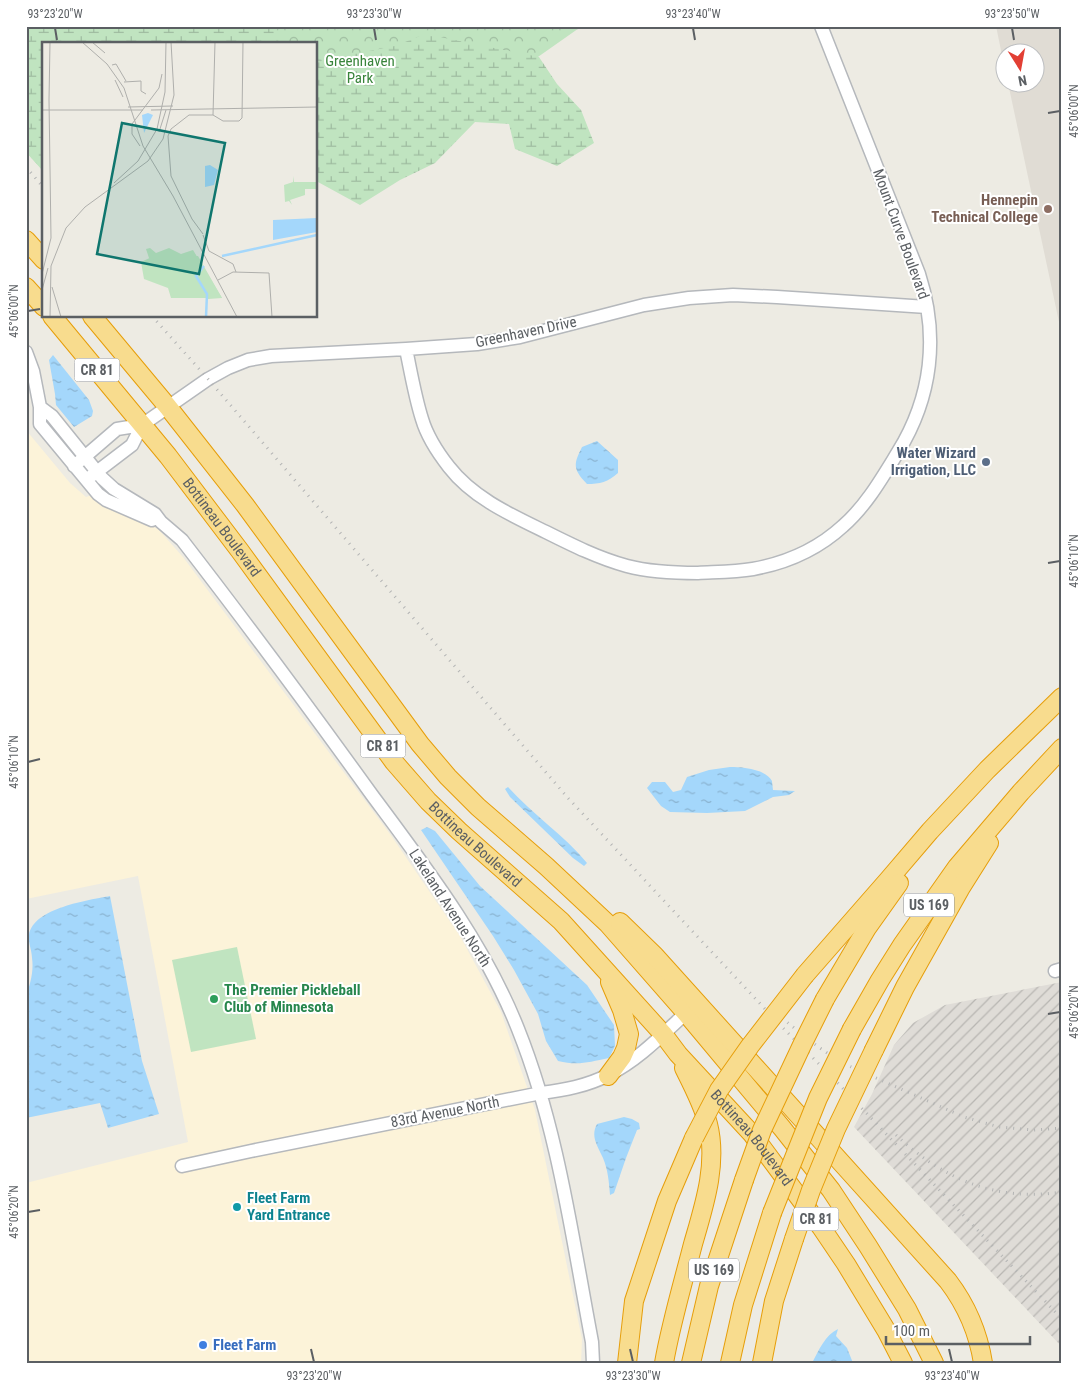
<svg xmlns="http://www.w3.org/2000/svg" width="1088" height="1389" viewBox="0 0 1088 1389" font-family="'Roboto Condensed',sans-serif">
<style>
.commercial{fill:#fcf3d9}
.industrial{fill:url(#industrial-furrows)}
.education{fill:#e0dcd4}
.forest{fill:url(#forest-crowns)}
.wetland{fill:url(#wetland-marsh)}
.pitch{fill:#c0e4c0}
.water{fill:url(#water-ripples)}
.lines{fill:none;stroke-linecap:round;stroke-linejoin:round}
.minor-casing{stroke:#b5b8bc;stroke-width:15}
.highway-casing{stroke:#e69e0a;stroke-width:20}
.minor{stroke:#fff;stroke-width:12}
.highway{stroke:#f8dc8e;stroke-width:18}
.rail{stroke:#b3b4b4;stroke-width:3;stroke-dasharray:1 6;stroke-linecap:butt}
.highway-bridge-casing{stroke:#e69e0a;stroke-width:20;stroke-linecap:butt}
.highway-bridge{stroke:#f8dc8e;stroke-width:18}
.ticks{fill:none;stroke:#5b5f63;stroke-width:2}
.education-dot{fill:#8d6e63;stroke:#fff;stroke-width:2}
.service-dot{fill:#5c6f8a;stroke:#fff;stroke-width:2}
.leisure-dot{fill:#2e9e5b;stroke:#fff;stroke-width:2}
.culture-dot{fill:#0f9aa8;stroke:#fff;stroke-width:2}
.shop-dot{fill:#3f7fe0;stroke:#fff;stroke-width:2}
.labels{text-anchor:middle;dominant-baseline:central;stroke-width:4;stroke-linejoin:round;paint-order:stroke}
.shield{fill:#fff;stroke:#8c8f92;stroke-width:1}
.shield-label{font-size:14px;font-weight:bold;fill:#5b5f63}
.park-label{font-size:15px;fill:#39843b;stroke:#fff}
.education-label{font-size:15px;font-weight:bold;fill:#785e54;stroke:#fff;text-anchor:end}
.street-label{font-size:15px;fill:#5b5f63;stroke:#fff}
.service-label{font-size:15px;font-weight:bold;fill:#4e5e75;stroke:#fff;text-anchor:end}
.leisure-label{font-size:15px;font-weight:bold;fill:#27864d;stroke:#fff;text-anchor:start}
.culture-label{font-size:15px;font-weight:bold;fill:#0d838f;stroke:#fff;text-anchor:start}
.shop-label{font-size:15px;font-weight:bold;fill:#366cbe;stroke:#fff;text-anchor:start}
.inset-river{fill:none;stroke:#a4d7fb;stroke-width:2.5}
.inset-road{fill:none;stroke:#afafac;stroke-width:1}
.view{fill:#0f766e;fill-opacity:0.15;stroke:#0f766e;stroke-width:2.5}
.inset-edge{fill:none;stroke:#5b5f63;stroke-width:2.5}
.neatline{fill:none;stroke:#5b5f63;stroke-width:2}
.ticks-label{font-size:12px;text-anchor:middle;fill:#5b5f63}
</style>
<defs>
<pattern id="industrial-furrows" width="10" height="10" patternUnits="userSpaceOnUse" patternTransform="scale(1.25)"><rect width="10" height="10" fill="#dfdcd7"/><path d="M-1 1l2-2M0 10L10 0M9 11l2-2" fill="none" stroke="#b8b6b2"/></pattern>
<pattern id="forest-crowns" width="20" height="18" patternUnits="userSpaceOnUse" patternTransform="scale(1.25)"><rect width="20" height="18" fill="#c0e4c0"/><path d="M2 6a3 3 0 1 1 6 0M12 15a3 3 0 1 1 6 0" fill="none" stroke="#9fbca0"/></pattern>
<pattern id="wetland-marsh" width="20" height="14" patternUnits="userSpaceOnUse" patternTransform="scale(1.25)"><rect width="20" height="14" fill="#c0e4c0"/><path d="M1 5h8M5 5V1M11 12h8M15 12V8" fill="none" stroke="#9fbca0"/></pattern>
<pattern id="water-ripples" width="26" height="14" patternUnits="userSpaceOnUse" patternTransform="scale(1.25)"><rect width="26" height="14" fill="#a4d7fb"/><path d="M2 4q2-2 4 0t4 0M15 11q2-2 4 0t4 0" fill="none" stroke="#89b2cf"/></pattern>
</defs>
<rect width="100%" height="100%" fill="#edebe3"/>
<path class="commercial" d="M26,430L70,483L86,497L92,495L158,529L183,557L390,834L460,936L501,1012L535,1110L582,1339L581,1363H26V1183L188,1142L138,876L26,899Z"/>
<path class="industrial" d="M1062,982V1347L854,1127L872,1094L894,1045L913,1023L945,1005Z"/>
<path class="education" d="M996,26H1062V336L1008,83L1036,82V52H1006L1005,70Z"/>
<path class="forest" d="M26,26H582L495,87L316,122V44H44V172L26,152Z"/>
<path class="wetland" d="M26,26H273L274,35L281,44H44V172L26,152Z
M425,34L539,57L557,84L581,110L594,143L557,166L515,149L509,124L475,122L435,163L400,180L360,205L318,182L316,184V63L327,59L395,46Z"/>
<path class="pitch" d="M237,947L256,1039L191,1052L172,960Z"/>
<path class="water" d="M53,355L89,400L93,411L92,416L74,427L56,405L55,394L49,360Z
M597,441L618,460V473C608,482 600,484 587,484C573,469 573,465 582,447Z
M730,767C742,767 766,769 772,781C772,782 773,789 773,790L795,791L789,795L773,797L745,811L707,813L670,812L661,806L647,788L652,782H665L673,792L681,790L687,777L709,770Z
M508,787C532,814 564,835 587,863L584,866L573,858L510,797L505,789Z
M427,827L435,831L480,886L587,985L614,1025L615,1046L609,1058C589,1062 578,1066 558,1061L546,1041L538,1014L514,970L493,936L421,830Z
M110,896L142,1061L159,1114L108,1128L100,1103L26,1118V997C30,984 34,972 32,958C32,951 28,942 29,935C33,908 89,900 110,896Z
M624,1117L632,1119L639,1123L640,1129L637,1130L626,1158L614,1193L610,1195C609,1182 608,1170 603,1158C598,1146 590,1137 597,1124Z
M838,1329L836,1336L847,1348L853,1363H812C819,1350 825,1335 838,1329Z"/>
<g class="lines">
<defs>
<path id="minor" d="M406,349C411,373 415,397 422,419C427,436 438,453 449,467C473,498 511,515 546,532C572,545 598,558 627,566C650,572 675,573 698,573C716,572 735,572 753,569C786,563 818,549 843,526C866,506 882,478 898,452C932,397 939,336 919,274L821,26
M26,352L33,371L40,407V424L98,494L106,500L152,520
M40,407L52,416L102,478L114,489L155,514L161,522L182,540C247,624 310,709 372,795C427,869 484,943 518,1029C558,1129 572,1237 592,1342L593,1363
M74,466L117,429L142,425L208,379L228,368L248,360L271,356L406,349L477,344L520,337L644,305L689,298L733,295L777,297L927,307
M90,477L132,445L142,425
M1055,971L1062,969
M182,1166L251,1151L541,1093C564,1090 587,1086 608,1075C638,1060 662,1035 686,1013"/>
<g id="highway">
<path d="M26,240L44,260"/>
<path d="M26,287L44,307"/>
<path id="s1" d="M52,316L168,456L240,551L394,762L428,801L459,831L561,921L663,1034L678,1054L752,1134L821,1227L846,1264L886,1330L903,1363"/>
<path d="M92,316L168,407L245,505L420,744L448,777L478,807L546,866L608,924L686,1013L782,1128L831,1190L868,1246L907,1309L934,1363"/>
<path d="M620,922L655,956L948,1281C967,1306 978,1331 983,1363"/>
<path d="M805,975L889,879L930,831L987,770L1062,697"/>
<path d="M825,999L867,928L899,883"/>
<path d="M852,1029L880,980L902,945L957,867L1021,792L1062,748"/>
<path d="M874,1050L905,987L960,889L989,843"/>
<path d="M608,1076L622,1057L626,1048L629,1034L622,1010L610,982"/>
<path d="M627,1363L634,1301L667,1201L694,1138"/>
<path d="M664,1363C671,1323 683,1283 693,1244C704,1206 718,1164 708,1124C703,1105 693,1086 684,1068"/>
<path d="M691,1363L709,1286L744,1180"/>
<path d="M730,1363L743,1305L772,1213"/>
<path d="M762,1363L774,1301L794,1239"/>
</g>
</defs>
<use href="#minor" class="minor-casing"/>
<use href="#highway" class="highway-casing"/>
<use href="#minor" class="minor"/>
<use href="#highway" class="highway"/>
<path class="rail" d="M26,167L44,188
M152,316L208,379L568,798L780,1025L833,1078L1062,1319
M782,1018C804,1036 824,1053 849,1066L964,1117L999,1127L1034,1130L1062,1128
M896,1135C943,1179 996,1202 1062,1192"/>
<defs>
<path id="highway-bridge" d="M694,1138L719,1090L750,1046L805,975
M744,1180L762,1130L802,1045L825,999
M772,1213L818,1098L852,1029
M794,1239L811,1190L836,1129L874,1050"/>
</defs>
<use href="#highway-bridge" class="highway-bridge-casing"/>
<use href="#highway-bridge" class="highway-bridge"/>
</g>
<path class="ticks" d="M55,28L57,40M374,28L376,40M693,28L695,40M1012,28L1014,40M1048,113L1060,111M28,311L40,309M1048,563L1060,561M28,762L40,759M1048,1014L1060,1012M28,1212L40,1210M311,1349L314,1362M630,1349L633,1362M949,1349L952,1362"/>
<circle class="education-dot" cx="1048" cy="209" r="5"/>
<circle class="service-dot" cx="986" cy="462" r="5"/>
<circle class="leisure-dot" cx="214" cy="999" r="5"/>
<circle class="culture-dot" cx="237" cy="1207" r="5"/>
<circle class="shop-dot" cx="203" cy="1345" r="5"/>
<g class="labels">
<g class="shield">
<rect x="74.5" y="358.5" width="45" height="23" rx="4"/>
<rect x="360.5" y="734.5" width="45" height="23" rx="4"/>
<rect x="904" y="893.5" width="50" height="23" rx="4"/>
<rect x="793.5" y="1207.5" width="45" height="23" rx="4"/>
<rect x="689" y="1258.5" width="50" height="23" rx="4"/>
</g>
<g class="shield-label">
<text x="97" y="370">CR 81</text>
<text x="383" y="746">CR 81</text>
<text x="929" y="905">US 169</text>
<text x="816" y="1219">CR 81</text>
<text x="714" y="1270">US 169</text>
</g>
<g class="park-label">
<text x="360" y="61">Greenhaven<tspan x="360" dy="17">Park</tspan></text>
</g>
<g class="education-label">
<text x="1038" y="200">Hennepin<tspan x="1038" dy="17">Technical College</tspan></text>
</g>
<g class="street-label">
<text transform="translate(901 234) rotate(70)">Mount Curve Boulevard</text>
<text transform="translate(526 332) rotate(-12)">Greenhaven Drive</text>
<text stroke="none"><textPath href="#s1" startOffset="271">Bottineau Boulevard</textPath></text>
<text stroke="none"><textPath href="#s1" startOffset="678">Bottineau Boulevard</textPath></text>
<text transform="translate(450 908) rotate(57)">Lakeland Avenue North</text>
<text transform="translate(445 1112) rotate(-11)">83rd Avenue North</text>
<text stroke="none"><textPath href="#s1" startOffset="1082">Bottineau Boulevard</textPath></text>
</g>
<g class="service-label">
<text x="976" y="453">Water Wizard<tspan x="976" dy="17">Irrigation, LLC</tspan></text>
</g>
<g class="leisure-label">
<text x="224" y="990">The Premier Pickleball<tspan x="224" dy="17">Club of Minnesota</tspan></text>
</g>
<g class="culture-label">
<text x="247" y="1198">Fleet Farm<tspan x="247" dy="17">Yard Entrance</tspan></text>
</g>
<g class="shop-label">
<text x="213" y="1345">Fleet Farm</text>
</g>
</g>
<g transform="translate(42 42)">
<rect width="275" height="275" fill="#edebe3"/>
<path d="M251,134L252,140H275V147H263V153L248,158L250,163L247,159L243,160L242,143L251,140ZM112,214H156L180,256H129L126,246L102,237L99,220Z" fill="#c0e4c0"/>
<path d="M108,206L114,211L127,206L139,212L151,208L180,256L166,257L154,245L138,242L129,230L130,220L118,221L107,216L104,207Z" fill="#c0e4c0"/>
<path d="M106,71L111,73L102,91L100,73ZM168,123L176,128L172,143L163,145V124ZM275,176V190L231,198V178Z" fill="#a4d7fb"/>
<path class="inset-river" d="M180,214L275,193M162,224L154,234L165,252L164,275"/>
<path class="inset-road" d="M40,0L65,22L82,46L101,104L131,154L195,275M50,0L63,11M70,23L74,22L84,39M73,38L81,55M82,40L99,39V49L104,52M7,58L8,0M86,65L131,64M0,68H101M109,68L275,65M171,73L181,79H197L200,76L201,0M171,73L173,0M117,90L124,68M98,104L90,92V82L117,46L120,32M72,141L96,119L115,87L123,50L124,0M161,192L150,177L129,134L126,94L129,87L147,73H171M161,193L167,209L191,222L194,230M0,232L9,196L7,58M176,238L191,230L227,231L230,275M10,245L19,275M0,248L6,226M8,275L9,224L24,186L43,165L106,119L121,97L132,53L129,0"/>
<path class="view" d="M80,81L183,101L157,232L55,212Z"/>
<rect width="275" height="275" class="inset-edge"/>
</g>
<rect width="1088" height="1389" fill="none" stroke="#ffffff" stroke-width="55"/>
<g transform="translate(1020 68) rotate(169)"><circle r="24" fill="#ffffff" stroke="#bdbfc1"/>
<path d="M0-4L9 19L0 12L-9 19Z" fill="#e23f34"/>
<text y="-8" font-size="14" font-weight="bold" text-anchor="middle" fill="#5b5f63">N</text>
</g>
<path d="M886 1336v8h144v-8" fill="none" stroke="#5b5f63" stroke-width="2.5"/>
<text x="893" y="1336" font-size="15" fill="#5b5f63" stroke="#ffffff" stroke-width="4" paint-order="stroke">100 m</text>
<rect x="28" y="28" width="1032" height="1334" class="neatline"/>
<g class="ticks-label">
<text x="55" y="18">93°23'20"W</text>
<text x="374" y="18">93°23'30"W</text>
<text x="693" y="18">93°23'40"W</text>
<text x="1012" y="18">93°23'50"W</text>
<text transform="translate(1074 111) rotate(-90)" y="4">45°06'00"N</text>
<text transform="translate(14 311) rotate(-90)" y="4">45°06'00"N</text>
<text transform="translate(1074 561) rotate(-90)" y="4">45°06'10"N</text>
<text transform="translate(14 762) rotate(-90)" y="4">45°06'10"N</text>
<text transform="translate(1074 1012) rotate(-90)" y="4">45°06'20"N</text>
<text transform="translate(14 1212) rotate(-90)" y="4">45°06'20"N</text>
<text x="314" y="1380">93°23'20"W</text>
<text x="633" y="1380">93°23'30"W</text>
<text x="952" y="1380">93°23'40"W</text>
</g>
</svg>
